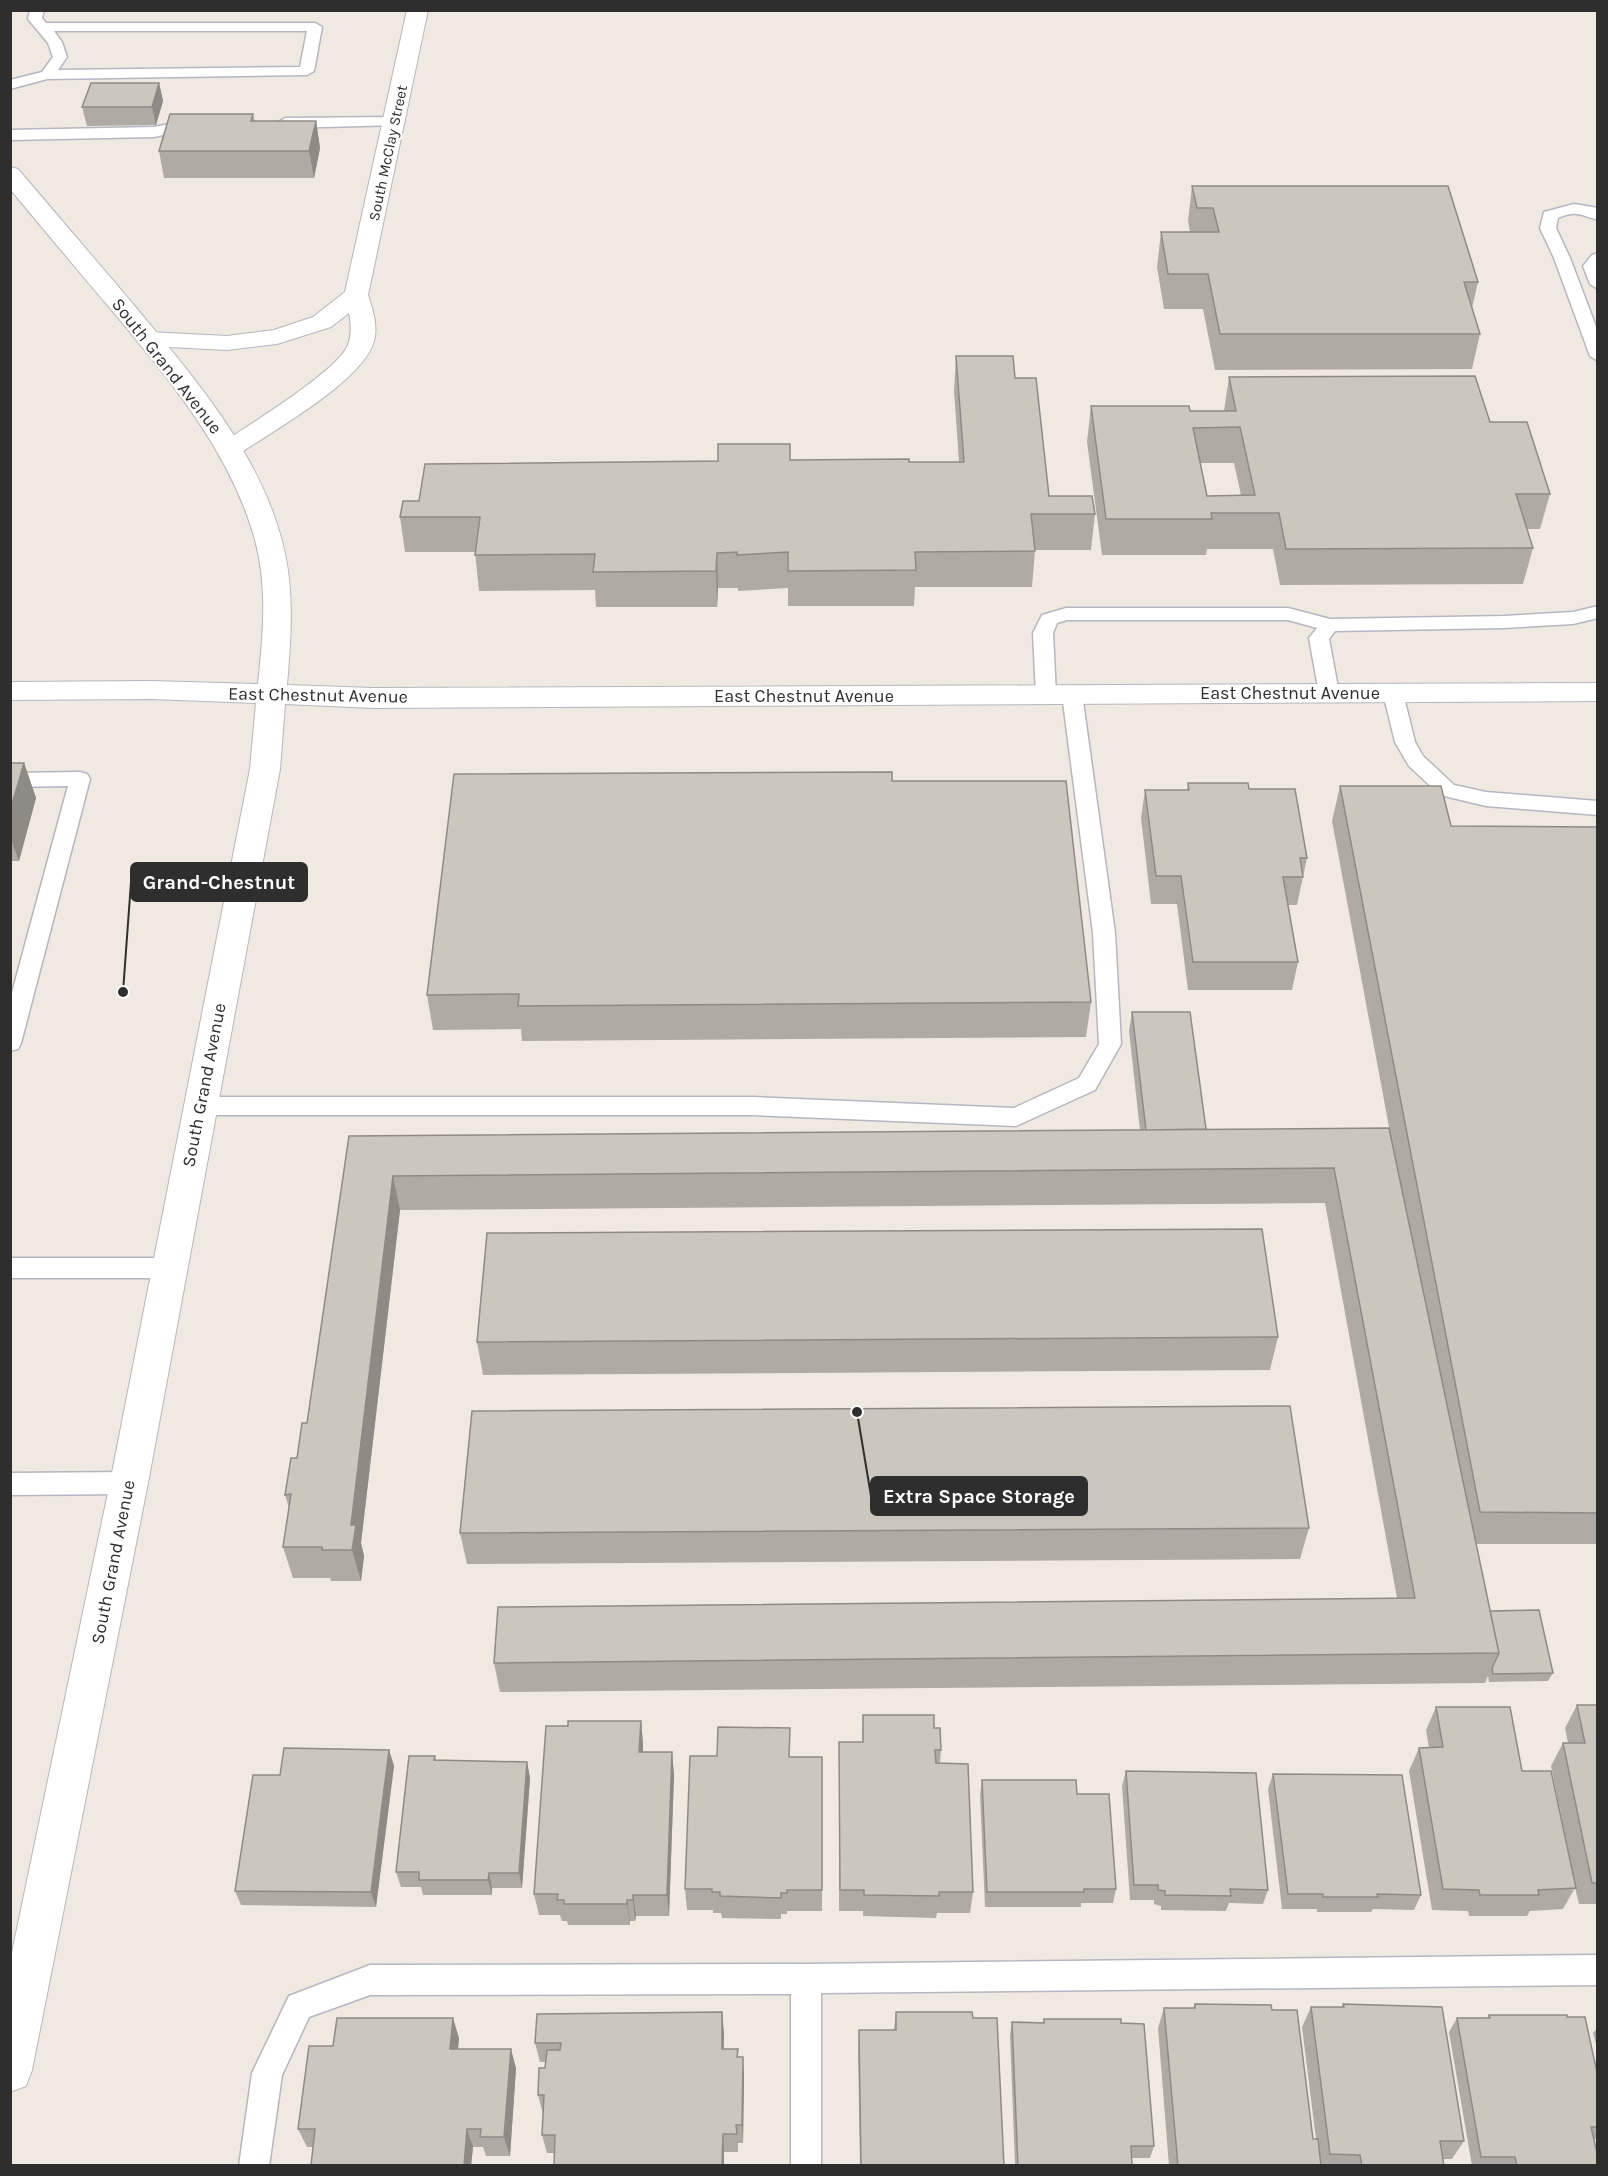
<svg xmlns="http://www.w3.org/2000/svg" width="1608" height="2176" viewBox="0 0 1608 2176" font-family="Karla,sans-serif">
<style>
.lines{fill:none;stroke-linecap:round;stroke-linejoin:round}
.lane-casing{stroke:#b4b7c1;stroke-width:3}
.street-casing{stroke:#b4b7c1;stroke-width:2}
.secondary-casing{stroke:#b4b7c1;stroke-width:2}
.lane{fill:#fff;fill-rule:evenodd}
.street{fill:#fff;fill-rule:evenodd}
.secondary{fill:#fff;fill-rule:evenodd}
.wall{fill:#afaba4;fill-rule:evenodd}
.shaded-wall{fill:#8e8b86}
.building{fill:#cbc7bf;stroke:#8e8b86;stroke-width:1.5;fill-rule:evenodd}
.labels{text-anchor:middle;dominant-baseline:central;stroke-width:4.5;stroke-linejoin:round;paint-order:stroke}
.far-street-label{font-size:15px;fill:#2e2e2e;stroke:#fff}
.street-label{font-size:18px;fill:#2e2e2e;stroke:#fff}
.leader{fill:none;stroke:#2e2e2e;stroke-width:2}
.callout-dot{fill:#2e2e2e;stroke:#fff;stroke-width:2}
.callout{fill:#2e2e2e;stroke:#2e2e2e;stroke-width:2}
.callout-label{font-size:20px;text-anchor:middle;font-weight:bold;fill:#fff}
</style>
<rect width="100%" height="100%" fill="#efe9e1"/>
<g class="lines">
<defs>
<path id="lane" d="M30,10H44L42,18L46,23H315L322,27L314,71L307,75L47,79L10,89V80L42,72L53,57L48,43L28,19ZM54,31H307L300,67L58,70L67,57L62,42Z
M395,117L403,122L400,125L285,128L277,123L285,118Z
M195,119L203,124L200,127L154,137L10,140V130L154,127Z
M1574,204L1598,208V220C1580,215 1577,210 1558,218L1556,228L1570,258L1598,332V361L1590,356L1554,258L1540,228L1544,212Z
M1598,253V289L1590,284L1583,266L1592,255Z
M1598,606V618L1573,624L1504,628L1335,631L1329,639L1339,693L1336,698L1329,699L1322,698L1319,693L1309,638L1317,628L1288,620H1067L1057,623L1053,633L1056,695L1053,700L1046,701L1039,700L1036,695L1033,633L1042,615L1066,608H1288L1330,619L1504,616L1573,612Z
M1393,687L1400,688L1403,693L1415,742L1423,756L1454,785L1486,792L1598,801V815L1486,806L1440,795L1409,766L1395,742L1383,693L1386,688Z
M1072,688L1079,689L1082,694L1115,933L1121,1044L1095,1090L1016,1126L753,1115H200L192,1112L189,1106L192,1100L200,1097H753L1014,1108L1079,1078L1099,1044L1093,933L1062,694L1065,689Z
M80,772L87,774L90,779L21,1043L18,1049L10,1051V1000L68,786L10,787V773Z
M10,1258H169L177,1261L181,1268L177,1275L169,1278H10Z
M129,1472L138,1475L142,1483L138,1491L129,1494L10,1495V1473Z
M1598,1955V1985L821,1993V2166H791V1994L370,1995L309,2017L282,2075L269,2166H239L252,2073L289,1996L370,1965L806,1964Z"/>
<path id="street" d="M407,10H428L368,295C373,310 379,329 373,344C359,383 274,430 239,454L230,457L221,454L217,449L221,444C248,425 337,372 348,345C352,334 351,323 349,313L331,327L277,344L227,350L149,346L140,344L137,339L140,334L149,332L227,336L274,330L313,317L345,292Z"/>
<path id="secondary" d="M10,167L18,169C56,214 95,259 133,304C192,375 258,450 282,541C295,589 291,637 287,685L373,688L1598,683V701L373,708L285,704L280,769L148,1483L32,2070L26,2086L10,2092V1962L110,1483L250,769L256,703L151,699L10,700V682L151,681L258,684C263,636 268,588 255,540C231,453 172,383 115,314C80,273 45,231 10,189Z"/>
</defs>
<use href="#lane" class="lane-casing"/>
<use href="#street" class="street-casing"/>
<use href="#secondary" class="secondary-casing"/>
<use href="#lane" class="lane"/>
<use href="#street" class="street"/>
<use href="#secondary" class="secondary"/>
</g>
<path class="wall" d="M159,83L163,101L156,125L87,126L82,107Z
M253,114L255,121H316L320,148L314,178H164L159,151Z
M1192,186L1478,282L1472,308L1480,334L1472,369L1215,370L1203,309H1164L1157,267L1161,232H1190L1188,221Z
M956,356L1015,378L1049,496L1095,514L1091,550H1035L1032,587H915L914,606H788V588L738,591V588H718L717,607H596L595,590L479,591L475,552H405L400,517L419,501L790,460L909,462H959L954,391Z
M1229,377L1490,422L1550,494L1540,529H1527L1533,548L1523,584L1280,585L1273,549H1207L1206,555H1102L1087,442L1091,406L1190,411H1224ZM1200,463H1234L1241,495L1207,496Z
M10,763H24L36,798L19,861H10Z
M892,781L1091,1002L1086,1037L522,1041L521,1029L433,1030L427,995Z
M1188,783L1249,789L1307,858L1297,905H1288L1298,962L1292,990H1188L1177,904H1151L1141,818L1145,790H1187Z
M1340,786L1451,826L1598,827V1544H1476L1490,1611L1553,1673L1548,1681L1489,1682L1488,1676L1485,1683L500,1692L494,1663L1397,1598L1325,1203L400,1210L361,1543L364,1556L361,1581H331L330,1578H293L283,1547L289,1508L285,1495L307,1423L349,1136L1140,1130L1129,1031L1132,1012L1206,1129L1392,1143L1332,821Z
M1278,1337L1270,1370L483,1375L477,1342Z
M1309,1528L1300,1559L467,1564L460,1533Z
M1577,1705H1598V1904H1579L1575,1888L1563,1909L1530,1911L1527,1916H1469L1468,1911L1432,1910L1409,1771L1419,1748H1429L1426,1730L1436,1707L1522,1771L1572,1869L1551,1766L1563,1743H1568L1565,1728Z
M863,1715L934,1728L941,1750L940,1763L973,1892L970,1913H937L936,1918L863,1916V1911H839V1742H862Z
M641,1721L643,1744V1752H672L674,1775L669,1916H636L635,1921H630V1925H568L567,1921H562L560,1915H539L534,1894L568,1726Z
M389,1750L394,1766L376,1907L241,1905L235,1891L280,1775Z
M435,1756L436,1760L527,1762L530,1778L522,1888H492V1895H423L421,1887H401L396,1872Z
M790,1757H822V1911H787V1914H781V1919L722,1918L721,1913H713V1910H687L685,1889Z
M1126,1771L1268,1890L1263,1904L1229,1903L1226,1911L1161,1910V1906L1154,1904V1900H1130L1122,1786Z
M1273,1774L1421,1895L1414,1910L1373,1909L1371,1912H1317V1909H1282L1268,1789Z
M982,1780L1077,1794L1116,1889L1113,1903H1081V1907H985L980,1795Z
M1195,2004L1272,2010L1313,2139H1316L1302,2027L1311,2007H1342L1343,2004L1464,2141L1452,2159H1443L1444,2166H1169L1158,2028L1164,2008H1193Z
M896,2012L973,2018L1004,2166H860L858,2049L859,2030H894Z
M1489,2015L1567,2017L1598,2077V2139H1594L1598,2166H1472L1449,2032L1457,2018H1487Z
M1044,2019L1121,2023L1154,2146L1150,2158H1132V2166H1015L1010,2035L1012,2022L1043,2023Z
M1598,2027V2052L1593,2033Z
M724,2032V2049H738V2057H743L744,2077L743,2143H738V2152H724V2166H554L555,2153H547L542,2135L543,2114L538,2095L545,2068L546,2062H540L535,2043Z
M459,2038L458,2049L516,2068L510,2156H486L483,2147H473L471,2166H311L313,2147H307L298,2129L333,2046Z"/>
<path class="shaded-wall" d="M159,83L163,101L156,125L152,107Z
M316,121L320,148L314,178L309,151Z
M717,553L718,588L717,607L716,571Z
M24,763L36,798L19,861L10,837V811Z
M393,1176L400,1210L361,1543L364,1556L361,1581L352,1550L351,1525Z
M641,1721L643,1744L642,1775L639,1752Z
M389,1750L394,1766L376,1907L371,1892Z
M672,1752L674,1775L669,1916L667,1895Z
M527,1762L530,1778L522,1888L519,1873Z
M489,1873L492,1888V1895L488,1880Z
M633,1895L636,1916L635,1921L633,1900Z
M627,1900L630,1921V1925L627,1904Z
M722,2012L724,2032L723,2068L722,2049Z
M453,2018L459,2038L456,2068L450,2049Z
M511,2049L516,2068L510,2156L504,2137Z
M743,2057L744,2077L743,2143L742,2125Z
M467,2129L473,2147L471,2166H464Z
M723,2134L724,2152V2166H722Z"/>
<path class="building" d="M91,83H159L152,107H82Z
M170,114H253L251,121H316L309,151H159Z
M1192,186H1448L1478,282H1464L1480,334H1220L1208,274H1168L1161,232H1219L1213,208H1197Z
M956,356H1013L1015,378H1036L1049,496H1092L1095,514H1031L1035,551L915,552L916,570L788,571V552L737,555V552L717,553L716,571L593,572L595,554L475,555L480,517H400L403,501H419L425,464L718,461V444H790V460L909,459V462H964Z
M1475,376L1490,422H1527L1550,494H1516L1533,548L1286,549L1279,513H1211L1212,519H1106L1091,406H1189L1190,411H1236L1229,377ZM1240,427L1255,495L1207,496L1193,428Z
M10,763H24L10,811Z
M892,772V781H1066L1091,1002L518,1006L519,994L427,995L454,774Z
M1188,783H1248L1249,789H1295L1307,858H1300L1303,877H1283L1298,962H1193L1181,876H1156L1145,790H1189Z
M1340,786H1441L1451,826L1598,827V1513L1480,1512Z
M1132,1012H1190L1206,1129L1146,1130Z
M1389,1128L1499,1653L494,1663L498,1607L1415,1598L1334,1168L393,1176L351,1525H356L352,1550H322V1547H283L291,1494L285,1495L291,1458H297L302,1423H307L349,1136Z
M1262,1229L1278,1337L477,1342L487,1233Z
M1290,1406L1309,1528L460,1533L472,1411Z
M1539,1610L1553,1673L1493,1674L1492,1668L1499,1653L1490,1611Z
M1577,1705H1598V1883H1592L1563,1743H1585Z
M1436,1707H1510L1522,1771H1551L1576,1888L1538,1890L1539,1895H1480L1479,1890L1443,1889L1419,1748L1443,1747Z
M863,1715H934V1728H940L941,1750H935L936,1763L968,1764L973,1892H939V1896L864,1895V1890H840L839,1742H863Z
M568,1721H641L639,1752H672L667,1895H633V1900H627V1904H564V1900H557L558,1894H534L546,1726H568Z
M718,1727L790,1728L789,1757H822V1890H787V1893H781V1898L720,1896V1892H712V1889H685L690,1756H717Z
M284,1748L389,1750L371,1892L235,1891L253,1775H280Z
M409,1756H435L434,1760L527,1762L519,1873H489L488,1880H419V1872H396Z
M1126,1771L1256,1773L1268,1890L1230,1889L1231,1896L1165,1895V1891L1158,1890V1885H1134Z
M1273,1774L1402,1775L1421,1895L1377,1894L1378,1897H1323V1894H1288Z
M982,1780H1076L1077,1794H1109L1116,1889H1084V1892H987Z
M1195,2004L1271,2005L1272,2010H1297L1313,2139H1318L1321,2166H1178L1164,2008H1195Z
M1343,2004L1442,2007L1464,2141H1440L1444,2166H1362L1360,2155L1330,2154L1311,2007H1344Z
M722,2012V2049H738L737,2057H743L742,2125H736L737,2134H723L722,2166H554L555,2135H542L544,2095H538L539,2068H545L547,2050H560L561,2043H535L537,2014Z
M896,2012H972L973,2018H997L1004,2166H861L859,2030H896Z
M1489,2015H1567V2017H1585L1598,2077V2127H1591L1598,2157V2166H1517L1515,2157H1481L1457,2018H1490Z
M337,2018H453L450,2049H511L504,2137H480L481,2129H467L464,2166L311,2165L315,2129H298L309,2046H333Z
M1044,2019H1121V2023L1144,2024L1154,2146H1131L1132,2166H1018L1012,2022L1044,2023Z"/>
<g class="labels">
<g class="far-street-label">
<text transform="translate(388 153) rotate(-78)">South McClay Street</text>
</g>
<g class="street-label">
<text transform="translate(167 366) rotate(52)">South Grand Avenue</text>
<text x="1290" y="693">East Chestnut Avenue</text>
<text transform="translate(318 695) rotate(1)">East Chestnut Avenue</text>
<text x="804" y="696">East Chestnut Avenue</text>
<text transform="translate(204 1085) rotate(-79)">South Grand Avenue</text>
<text transform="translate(113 1562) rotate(-79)">South Grand Avenue</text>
</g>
</g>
<path class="leader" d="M123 992L131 882M857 1412L871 1496"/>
<g class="callout-dot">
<circle cx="123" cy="992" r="6"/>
<circle cx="857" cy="1412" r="6"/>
</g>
<g class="callout">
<rect x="131" y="863" width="176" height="38" rx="6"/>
<rect x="871" y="1477" width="216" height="38" rx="6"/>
</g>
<g class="callout-label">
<text x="219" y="889">Grand-Chestnut</text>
<text x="979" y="1503">Extra Space Storage</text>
</g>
<rect width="1608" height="2176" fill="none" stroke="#2e2e2e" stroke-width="24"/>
</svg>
